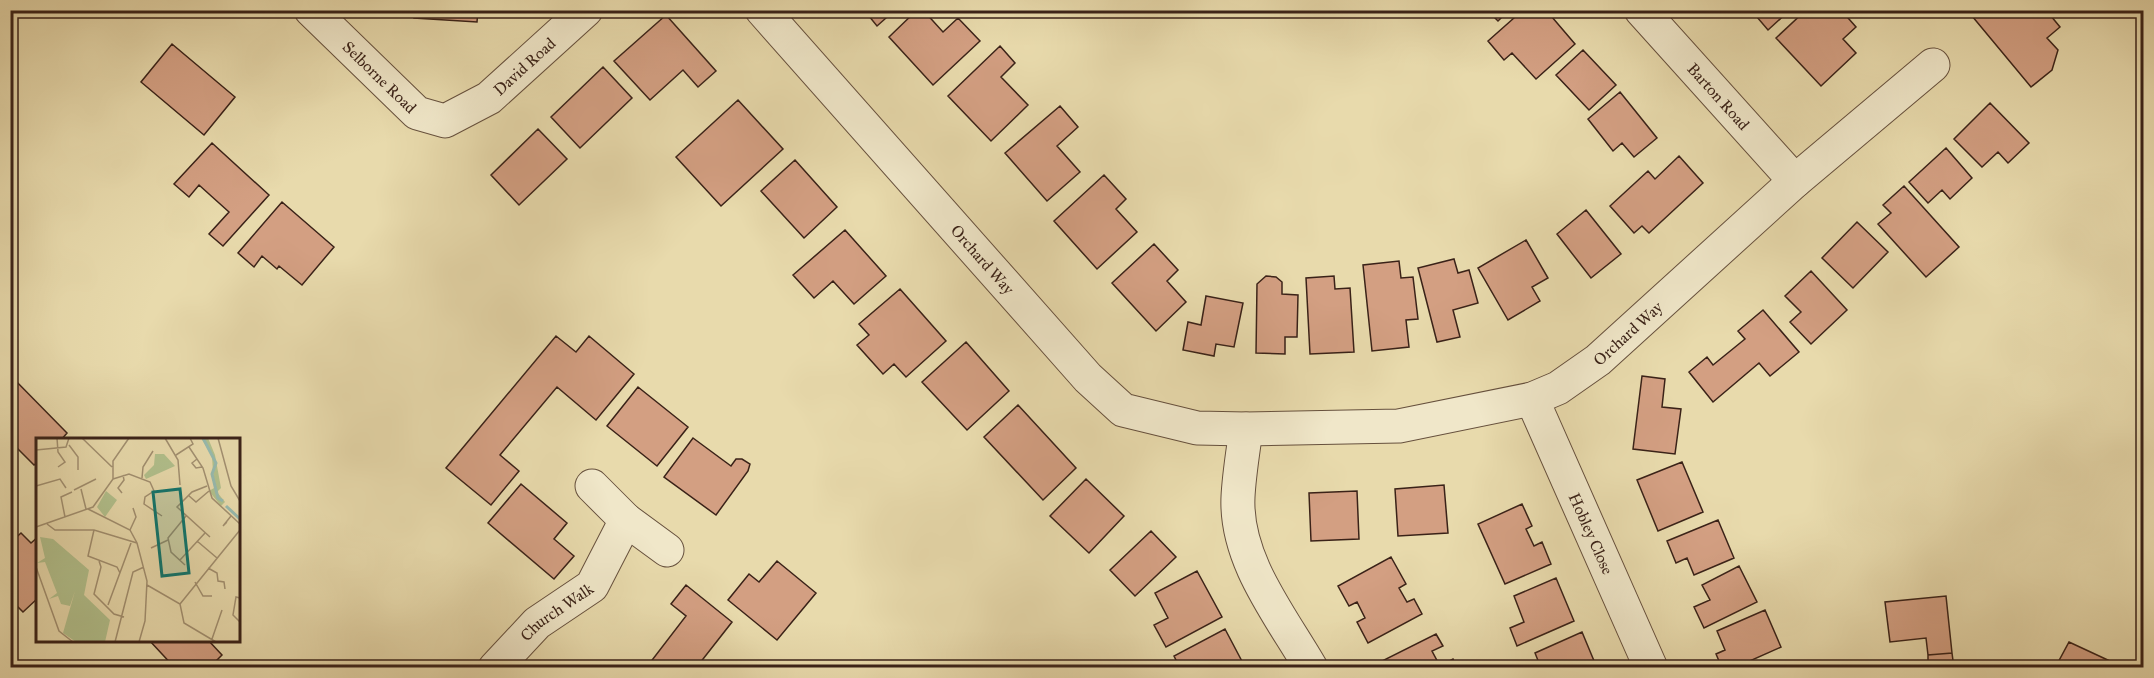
<svg xmlns="http://www.w3.org/2000/svg" width="2154" height="678" viewBox="0 0 2154 678" font-family="'IM FELL Great Primer',serif">
<style>
.building{fill:#d39f82;stroke:#3a2218;stroke-width:1.5}
.lines{fill:none;stroke-linecap:round;stroke-linejoin:round}
.minor-casing{stroke:#66503d;stroke-width:35}
.minor{stroke:#f0e7c9;stroke-width:33}
.labels{text-anchor:middle;dominant-baseline:central;stroke-width:5;stroke-linejoin:round;paint-order:stroke}
.street-label{font-size:16px;fill:#3a2218;stroke:#f0e7c9}
.inset-river{fill:none;stroke:#97baae;stroke-width:3}
.inset-road{fill:none;stroke:#a29071;stroke-width:1.5}
.view{fill:#0f766e;fill-opacity:0.15;stroke:#0f766e;stroke-width:3}
.inset-edge{fill:none;stroke:#3a2218;stroke-width:3}
</style>
<rect width="100%" height="100%" fill="#e8daac"/>
<filter id="stains"><feTurbulence type="fractalNoise" baseFrequency=".00333" numOctaves="4"/><feColorMatrix values="0 0 0 0 .2 0 0 0 0 .09 0 0 0 0 .02 0 0 0 .5 -.17"/></filter>
<radialGradient id="worn" r=".72"><stop offset=".6" stop-color="#630" stop-opacity="0"/><stop offset="1" stop-color="#630" stop-opacity=".3"/></radialGradient>
<path class="building" d="M415,10H478L477,22L414,18Z
M864,10H895L877,26Z
M917,10H923L943,32L958,18L980,41L933,85L889,37Z
M1487,10H1509L1498,21Z
M1523,10H1546L1575,44L1536,79L1512,53L1504,60L1488,41Z
M1751,10H1790L1768,30Z
M1806,10H1841L1856,27L1843,39L1856,53L1821,86L1776,38Z
M1967,10H2046L2060,27L2047,38L2058,50L2052,70L2031,87Z
M666,15L716,71L698,87L683,70L650,100L614,61Z
M172,44L235,97L204,135L141,82Z
M1000,46L1015,63L1001,77L1028,105L991,141L948,96Z
M1583,50L1616,85L1589,110L1556,75Z
M603,67L632,98L580,148L551,117Z
M1620,92L1657,138L1634,157L1622,143L1613,151L1588,119Z
M738,100L783,149L721,206L676,157Z
M1990,103L2029,143L2008,163L1998,152L1982,167L1954,139Z
M1060,106L1078,127L1057,146L1080,172L1047,201L1005,153Z
M538,129L567,159L519,205L491,175Z
M212,143L269,195L223,246L209,234L229,212L199,185L189,197L174,184Z
M1946,148L1972,178L1950,199L1942,190L1928,203L1909,182Z
M1679,156L1703,183L1649,233L1642,226L1634,233L1610,206L1648,171L1655,179Z
M795,160L837,207L804,238L761,191Z
M1104,175L1126,199L1116,209L1137,232L1097,269L1054,221Z
M1904,186L1959,247L1926,277L1878,224L1891,213L1883,205Z
M282,202L334,247L302,285L279,266L277,269L262,256L254,267L238,253Z
M1586,210L1621,254L1591,278L1557,234Z
M1857,222L1888,252L1853,288L1822,258Z
M845,230L886,276L854,304L833,281L814,298L793,275Z
M1526,240L1548,278L1532,287L1540,301L1508,320L1478,268Z
M1154,244L1178,270L1167,281L1186,302L1156,331L1112,283Z
M1454,259L1458,273L1469,270L1478,303L1453,310L1460,337L1437,342L1418,268Z
M1399,261L1401,278L1413,277L1418,319L1406,320L1409,347L1372,351L1363,265Z
M1811,271L1847,310L1811,344L1790,322L1801,312L1785,296Z
M1266,276L1276,277L1282,282V294L1298,295L1297,337H1285V354L1256,353L1257,284Z
M1334,276L1335,289L1350,288L1354,352L1310,354L1306,278Z
M900,289L946,341L906,377L894,364L883,374L857,345L869,335L859,324Z
M1206,296L1243,303L1234,347L1216,344L1214,356L1183,350L1188,322L1201,325Z
M1763,310L1799,352L1770,376L1759,363L1713,402L1689,372L1707,357L1713,365L1745,339L1738,331Z
M556,336L576,352L589,336L634,374L596,420L557,387L500,455L519,471L491,505L446,468Z
M966,342L1009,391L967,430L922,382Z
M10,375L67,433L61,440H38V462L34,465L10,441Z
M1642,376L1665,379L1662,407L1681,409L1675,454L1633,449Z
M638,387L688,427L657,466L607,426Z
M1018,405L1076,468L1043,500L984,437Z
M693,438L731,466L736,459H742L750,464L748,471L716,515L664,477Z
M1682,462L1703,512L1658,531L1637,480Z
M1086,479L1124,516L1089,553L1050,516Z
M521,484L567,523L554,539L574,556L554,579L488,523Z
M1444,485L1448,533L1398,536L1395,489Z
M1357,491L1359,539L1311,541L1309,493Z
M1522,504L1532,526L1526,529L1534,546L1542,542L1551,564L1505,584L1478,524Z
M1718,520L1734,558L1694,575L1687,558L1676,563L1667,541Z
M1151,531L1176,557L1135,596L1110,570Z
M21,533L31,543L38,537V598L23,612L12,601L10,602V543Z
M1391,557L1406,584L1399,588L1407,602L1414,599L1422,614L1368,643L1357,622L1365,618L1357,602L1349,606L1338,586Z
M777,561L816,593L777,640L728,600L749,574L759,582Z
M1739,566L1757,602L1704,628L1694,607L1710,600L1702,585Z
M1197,571L1222,617L1166,647L1154,625L1168,618L1155,593Z
M1556,578L1574,621L1517,646L1510,628L1524,622L1514,596Z
M686,585L732,622L696,668H646L686,616L671,604Z
M1946,596L1952,653L1928,655L1926,638L1890,642L1885,602Z
M1765,610L1781,647L1734,668H1722L1716,654L1725,650L1717,631Z
M1225,629L1245,667L1180,668L1174,656Z
M1582,632L1597,668H1541L1535,653Z
M1436,634L1443,646L1432,651L1440,666L1453,659L1457,668H1383L1380,662Z
M149,640H208L222,655L209,668H175Z
M2069,642L2125,668H2055Z
M1952,653L1954,668H1902L1928,665V655Z
M246,662L252,668H240Z"/>
<g class="lines">
<defs>
<g id="minor">
<path id="s1" d="M311,10L417,113L445,121L489,98L586,10"/>
<path id="s2" d="M762,10L1088,378L1123,410L1197,428L1246,429L1399,426L1532,399L1558,388L1598,360L1795,181L1933,65"/>
<path id="s3" d="M1641,10L1795,181"/>
<path id="s4" d="M1532,399L1651,668"/>
<path d="M1246,429C1243,452 1239,475 1238,497C1235,560 1281,616 1311,668"/>
<path d="M592,486L626,520L667,550"/>
<path id="s5" d="M495,668L537,623L592,586L626,520"/>
</g>
</defs>
<use href="#minor" class="minor-casing"/>
<use href="#minor" class="minor"/>
</g>
<g class="labels">
<g class="street-label">
<text stroke="none"><textPath href="#s1" startOffset="274">David Road</textPath></text>
<text stroke="none"><textPath href="#s1" startOffset="96">Selborne Road</textPath></text>
<text stroke="none"><textPath href="#s3" startOffset="116">Barton Road</textPath></text>
<text stroke="none"><textPath href="#s2" startOffset="333">Orchard Way</textPath></text>
<text stroke="none"><textPath href="#s2" startOffset="1070">Orchard Way</textPath></text>
<text stroke="none"><textPath href="#s4" startOffset="147">Hobley Close</textPath></text>
<text stroke="none"><textPath href="#s5" startOffset="84">Church Walk</textPath></text>
</g>
</g>
<g transform="translate(36 438)">
<rect width="204" height="204" fill="#e8daac"/>
<path d="M165,0H172L179,17L185,50L181,54L189,64L185,68L173,53L178,50L176,18ZM119,16H128L139,28L110,41L108,37L118,27ZM70,53L81,62L69,79L61,69ZM4,99L17,101L53,132L48,157L74,182L69,204H40L27,195L39,153L34,168L25,166L22,158L13,161L21,155L9,124L1,125L9,120Z" fill="#b2c18d"/>
<path class="inset-river" d="M167,0L180,25L176,36L182,60L187,63M190,68L204,81"/>
<path class="inset-road" d="M21,0L22,14L29,24L22,29M46,0L76,29M129,0L142,22L144,47M182,0L195,48L204,63M33,7L42,19V32M153,9L167,30L176,60L204,86M0,12L30,9L33,0M140,17L157,6L154,0M161,21L156,25L160,30L166,29M106,40L107,29L117,13M77,41L93,36L114,44L118,53L109,59L108,66L126,78M0,48L24,41L30,50M171,48L156,54L141,69L174,99M45,51L50,71M38,52L60,41M86,55L82,50L88,42L87,37M152,57L160,64L173,53M52,71L94,92L101,105L111,143L109,183L103,204M29,79L25,59L36,54M191,84L187,88L195,78M11,86L19,92H58L101,105M0,89L57,69L77,41V23L93,0M58,92L52,118L81,129L84,135M94,92L100,79L97,70M161,103L181,120M115,110L132,102M144,122L169,95M63,123L65,129L58,156L78,176L88,179M149,127L135,114L132,100L150,78M0,129L23,193L37,204M172,130L181,135L182,143L188,144L189,151M159,144L167,158H176M111,147L144,166L148,185L180,204M204,160L200,159L197,177L204,184M144,166L204,92M72,167L95,105M176,201L186,172M79,204L97,134L108,129"/>
<path class="view" d="M144,51L153,135L126,138L117,54Z"/>
<rect width="204" height="204" class="inset-edge"/>
</g>
<rect width="2154" height="678" fill="none" stroke="#e8daac" stroke-width="36"/>
<rect x="12" y="12" width="2130" height="654" fill="none" stroke="#3a2218" stroke-width="3"/>
<rect x="18" y="18" width="2118" height="642" fill="none" stroke="#3a2218" stroke-width="1.5"/>
<rect width="100%" height="100%" filter="url(#stains)"/>
<rect width="100%" height="100%" fill="url(#worn)"/>
</svg>
